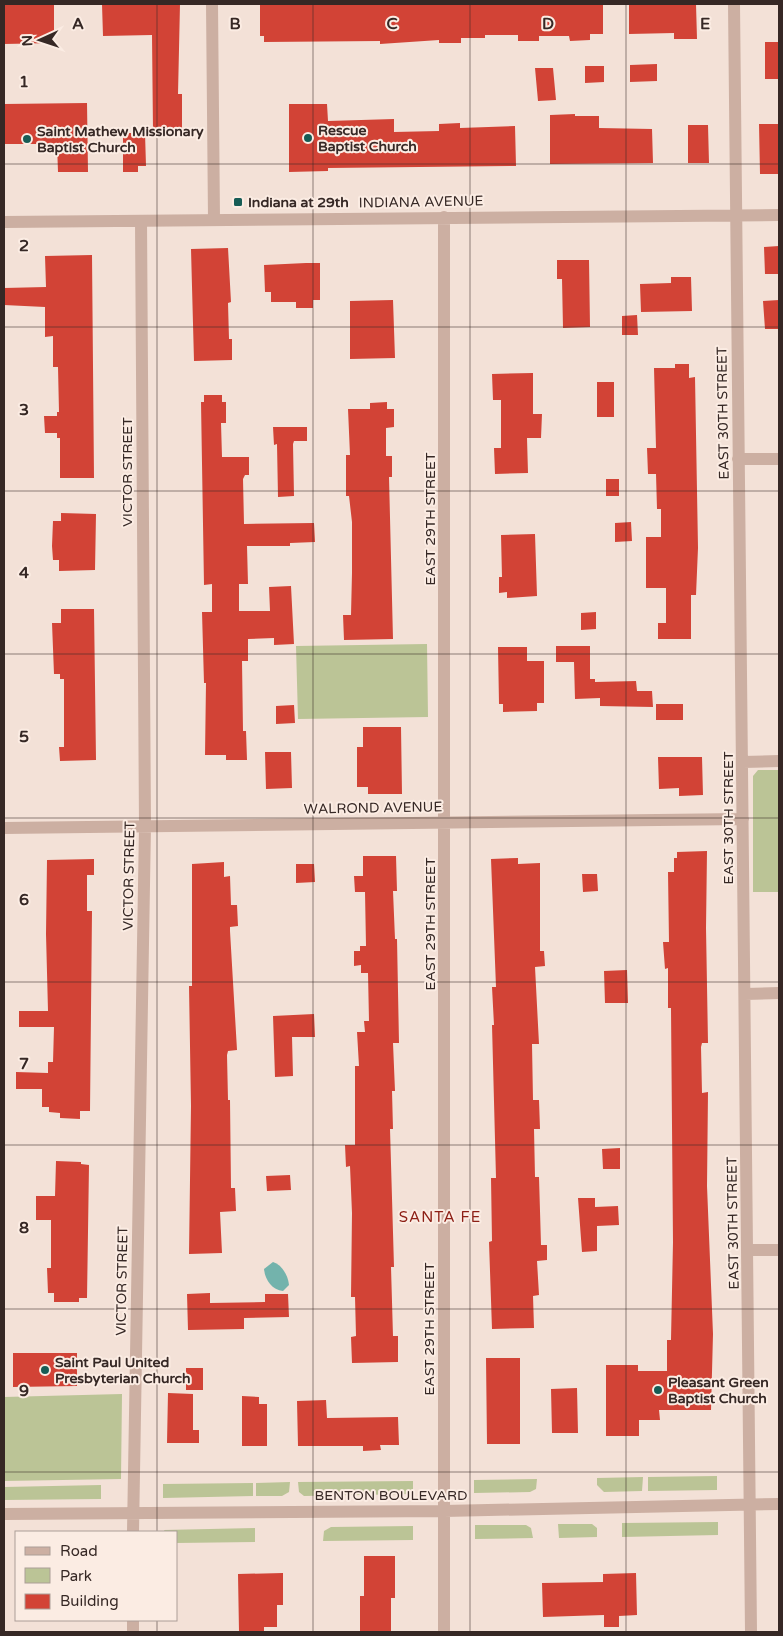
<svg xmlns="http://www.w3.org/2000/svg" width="783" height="1636" viewBox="0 0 783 1636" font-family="'Varela Round',sans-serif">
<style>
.green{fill:#bbc496}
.water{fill:#73b3ac}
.building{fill:#d24336}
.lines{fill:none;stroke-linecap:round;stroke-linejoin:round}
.minor{stroke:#ccafa2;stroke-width:12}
.grid{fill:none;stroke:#362825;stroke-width:1;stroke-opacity:0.55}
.poi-dot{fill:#175c55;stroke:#fbece3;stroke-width:2}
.labels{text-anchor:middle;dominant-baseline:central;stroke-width:4;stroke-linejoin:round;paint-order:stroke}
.poi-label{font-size:14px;font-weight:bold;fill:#362825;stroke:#fbece3;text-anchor:start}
.street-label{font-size:14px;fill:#362825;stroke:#fbece3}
.neighbourhood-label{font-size:15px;letter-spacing:1px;fill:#8d2016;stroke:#fbece3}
.grid-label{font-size:16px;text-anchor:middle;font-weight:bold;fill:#362825;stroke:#fbece3;stroke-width:4;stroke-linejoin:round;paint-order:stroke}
</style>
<rect width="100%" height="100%" fill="#f3e1d7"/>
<path class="green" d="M427,644L428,717L298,719L296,646Z
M758,770H779V892H753V776Z
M122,1394L121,1479L4,1481V1397Z
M717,1476V1490L648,1491V1477Z
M643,1477L642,1491L604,1492L597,1485V1478Z
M537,1479L536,1489L530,1492L474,1493V1480Z
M413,1481V1494L304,1496L299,1492L298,1482Z
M290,1482L289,1492L282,1496H256V1483Z
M253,1483V1496L163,1498V1484Z
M101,1485V1499L4,1500V1487Z
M718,1522V1535L622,1537V1523Z
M558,1524H592L597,1528V1537L559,1538Z
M475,1525H526L531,1528L533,1538L475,1539Z
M413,1526V1540L323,1541L324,1531L331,1527Z
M255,1528V1542L176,1543V1532H165L164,1530Z"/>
<path class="water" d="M273,1262C282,1265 288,1275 289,1285L283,1291C272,1290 265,1280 264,1269Z"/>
<path class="building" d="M54,4V43L4,44V5Z
M102,4H180L178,94H182V130L153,131L152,35L103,36Z
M260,4H603V34H590V40L570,41L569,36H539V41H518V35H485V38H461V43H439V40L380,44V41L264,42V36H260Z
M629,4H696L697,39H674V33L629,34Z
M765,42H779V79H765Z
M657,64V81L630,82V65Z
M585,66H604V82L585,83Z
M535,68H553L556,100L538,101Z
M87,103L88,172H58L57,144H4V104Z
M289,104H327L328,121L394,119V132L439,131V124L460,123V128L515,126L516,166L328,168V171L289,172Z
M575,114V116H599V128L652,129L653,163L550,164V115Z
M759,124H779V174H760Z
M688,125H708L709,163H688Z
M123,133H145L146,166H138V172H123Z
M779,246V274H765L764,247Z
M228,248L231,302L228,303L229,339H232V360L194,361L191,249Z
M92,255L94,478H60V438H57V433H45L44,416H57V412H59L58,367H53V336L45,337V307L4,305V288L46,287L45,256Z
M557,260H589L590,327L563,328L562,279H557Z
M306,263H320V300H313V308H296V302H271V292H265L264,265Z
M671,277H691L692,311L641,312L640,284L671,283Z
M393,300L395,358L350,359V301Z
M779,300V329H765L763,301Z
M637,315L638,335H622V316Z
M675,364H689V378L695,377L698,548L696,595H691V639H658V623H666V588H646V537H661V509H657L656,474H648L647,448H656L654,368H675Z
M533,373V414H542L541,438H527L528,473L495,474L494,448H501V400H493L492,374Z
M597,382H614V417H597Z
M204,395H222V402H226V423H221L222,457H249V475H245L243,479L244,524L314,523L315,542L290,543V546H247L248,584H239V611H270L269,587L291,586L294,644L274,645V638L248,639V661H242L243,731H246L247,760H226V755H205L206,683H204L202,612H212V584L204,585L201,402H204Z
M387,402V409H394V427L386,428V456H392V477H389L393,639L344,640L343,615H351L352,573V522L349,496H346V455H350L348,409H370V403Z
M273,427H307V441H294L293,444L294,496L278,497L277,444L274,445Z
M606,479H619V496H606Z
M61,513L96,514L95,570L59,571V560H53L52,546L53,521H61Z
M631,522L632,541L615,542V523Z
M535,534L537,596L507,598V592L499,593V577H502L501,535Z
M61,609H94L96,760L60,761L59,747H64V679H60V674H54L52,623H61Z
M596,612V629L581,630V613Z
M556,646H590V679H595V682L636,681L637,691H652L653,707L600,706V698L575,699L574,662H556Z
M498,647H527V661H544V703H537V711L503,712V704H499Z
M656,704H683V720H656Z
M294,705L295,723L276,724V706Z
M363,727H401L402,794H368V787H357V747H363Z
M265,752H291L292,788L266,789Z
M658,757H702L703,795L679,796V788L659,789Z
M707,851L706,928L708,1043H702L701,1047L702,1093L708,1092L707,1186L713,1334L711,1410H659L660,1420H639V1436H606V1365H638V1371H667V1340H671L673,1242L671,1008H668V968L665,969L663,942H669L668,872H674V858H677V852Z
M363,856H396L397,891H393L395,939H397L399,1043H393L395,1091H392L393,1129H390L394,1267H391L393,1336H398V1362L352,1363L351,1337L356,1336L355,1297H351L352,1213L350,1166L346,1167L345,1145H355V1066H359L357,1032H365L364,1021H369L368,973H361V965L354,966V951H360V946H366L365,892H355L354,876H363Z
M518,858V864L540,863V951H544L545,966L535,967L539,1044H532L533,1100H539L540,1129H534L535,1177H539L541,1245H547V1260L537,1261L539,1295L533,1296L534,1328L492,1329L489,1242L492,1241L491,1178H496L492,1025H494L492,987H496L491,859Z
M94,859V875H87V911H92L90,1111H80V1119L60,1118V1113L49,1112V1107H42V1089H16V1072L48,1073V1062H53L54,1027H19V1011H48L46,934L47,860Z
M224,862V877L230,876L231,905H237L238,926L230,927V931L237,1050L228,1051L227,1055L228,1100H230L231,1188H235L236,1211L220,1212L222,1253L189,1254L191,1106L189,986H192V864Z
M296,864H314L315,882L296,883Z
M582,874H597L598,891L583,892Z
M627,970L628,1003H605L604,971Z
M314,1014L315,1037H292L293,1076L275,1077L273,1016Z
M620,1148V1169H603L602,1149Z
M56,1161L81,1162V1164L89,1165L87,1298H79V1302H54V1293H48L47,1268H51V1220H36V1196H55Z
M290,1175L291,1190L267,1191L266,1176Z
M578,1198H595V1207L618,1206L619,1225L597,1226V1251L582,1252Z
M210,1293V1303L265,1302V1294H288L289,1317L244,1318V1329L188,1330L187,1294Z
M13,1353H77V1386L13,1387Z
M486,1358H520V1444H487Z
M186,1368H203V1390H186Z
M577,1388L578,1433H552L551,1389Z
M168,1393L193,1394V1430H199V1443H167Z
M242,1396L259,1397V1404H267V1446H242Z
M326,1400L327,1418L398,1417L399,1445H380L381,1450L363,1451V1446H298L297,1401Z
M364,1556H395V1598H391V1632H360V1596H364Z
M283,1573V1605H277V1627H264V1632H239L238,1574Z
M636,1573L637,1615L619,1616V1627H604V1615L543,1617L542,1583L603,1582V1574Z"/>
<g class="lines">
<path class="minor" d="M212,4L214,219
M734,4L751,1632
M4,222L779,215
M738,459H779
M743,762L779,761
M4,828L743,819
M745,994L779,993
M748,1250H779
M4,1514L444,1511L779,1504
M133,1532L145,826L141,221
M133,1620V1632
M444,1632V217"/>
</g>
<path class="grid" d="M157,4V1532M313,4V1632M470,4V1632M626,4V1632M4,164H779M4,327H779M4,491H779M4,654H779M4,818H779M4,982H779M4,1145H779M4,1309H779M4,1472H779M157,1620V1632"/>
<g class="poi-dot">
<circle cx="308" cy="138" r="5"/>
<circle cx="27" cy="139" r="5"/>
<rect x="233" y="197" width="10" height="10" rx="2.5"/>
<circle cx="45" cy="1370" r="5"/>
<circle cx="658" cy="1390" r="5"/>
</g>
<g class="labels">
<g class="poi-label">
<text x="318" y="130">Rescue<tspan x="318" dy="16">Baptist Church</tspan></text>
<text x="37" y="131">Saint Mathew Missionary<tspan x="37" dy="16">Baptist Church</tspan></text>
<text x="248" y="202">Indiana at 29th</text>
<text x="55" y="1362">Saint Paul United<tspan x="55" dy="16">Presbyterian Church</tspan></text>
<text x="668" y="1382">Pleasant Green<tspan x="668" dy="16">Baptist Church</tspan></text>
</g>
<g class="street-label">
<text transform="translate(421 202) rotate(-1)">INDIANA AVENUE</text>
<text transform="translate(723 413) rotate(-91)">EAST 30TH STREET</text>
<text transform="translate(127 472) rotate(-90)">VICTOR STREET</text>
<text transform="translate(430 519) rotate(-90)">EAST 29TH STREET</text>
<text transform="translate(373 808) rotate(-1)">WALROND AVENUE</text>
<text transform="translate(728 818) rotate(-90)">EAST 30TH STREET</text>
<text transform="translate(129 876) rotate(-89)">VICTOR STREET</text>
<text transform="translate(430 924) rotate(-90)">EAST 29TH STREET</text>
<text transform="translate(733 1223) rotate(-91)">EAST 30TH STREET</text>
<text transform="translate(122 1281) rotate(-89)">VICTOR STREET</text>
<text transform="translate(429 1329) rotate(-90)">EAST 29TH STREET</text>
<text x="391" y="1495">BENTON BOULEVARD</text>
</g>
<g class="neighbourhood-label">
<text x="440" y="1217">SANTA FE</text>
</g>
</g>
<g class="grid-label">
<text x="78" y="29">A</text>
<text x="235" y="29">B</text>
<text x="392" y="29">C</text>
<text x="548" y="29">D</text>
<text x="705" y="29">E</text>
<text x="24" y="87">1</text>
<text x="24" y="251">2</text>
<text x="24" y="415">3</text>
<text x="24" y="578">4</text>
<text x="24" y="742">5</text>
<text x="24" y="905">6</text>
<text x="24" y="1069">7</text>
<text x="24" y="1233">8</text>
<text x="24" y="1396">9</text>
</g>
<rect width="783" height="1636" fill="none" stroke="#362825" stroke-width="10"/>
<rect x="15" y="1531" width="162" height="90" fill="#fbece3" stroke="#ac9e97"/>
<rect x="25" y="1547" width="25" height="8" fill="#ccafa2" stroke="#ac9e97"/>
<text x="60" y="1556" font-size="15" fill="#362825">Road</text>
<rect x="25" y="1568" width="25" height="15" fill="#bbc496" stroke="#ac9e97"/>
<text x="60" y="1581" font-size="15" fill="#362825">Park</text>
<rect x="25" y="1594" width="25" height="15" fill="#d24336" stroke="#ac9e97"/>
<text x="60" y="1606" font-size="15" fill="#362825">Building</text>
<g transform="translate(40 40) rotate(267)" stroke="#fbece3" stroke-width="4" paint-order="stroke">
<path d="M0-4L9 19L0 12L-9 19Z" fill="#362825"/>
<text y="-8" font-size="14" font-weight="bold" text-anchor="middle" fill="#362825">N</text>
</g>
</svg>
